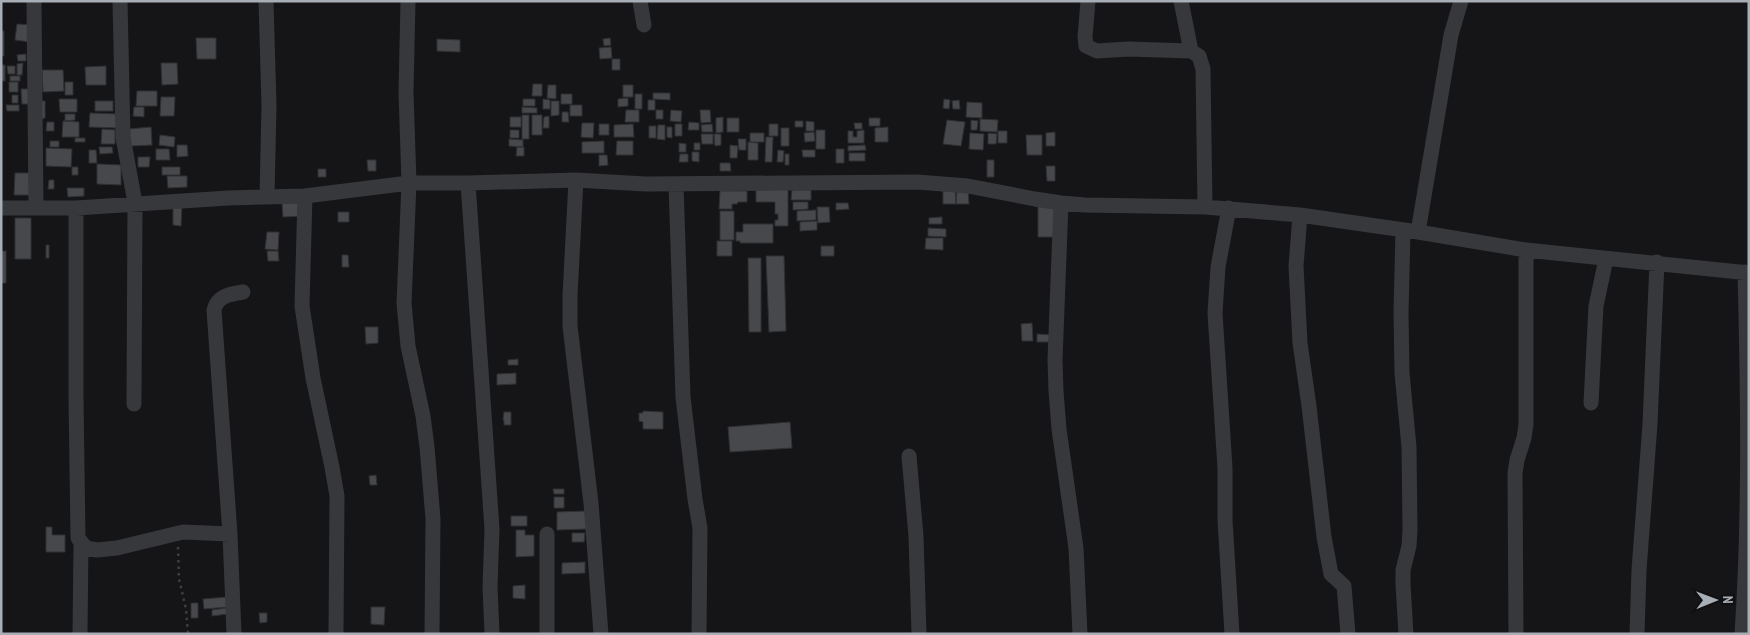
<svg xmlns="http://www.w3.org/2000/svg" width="1750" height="635" viewBox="0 0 1750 635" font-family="'PT Sans Narrow',sans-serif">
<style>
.building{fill:#47484c;stroke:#2f3032}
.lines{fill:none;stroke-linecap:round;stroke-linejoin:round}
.path{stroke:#3d3f42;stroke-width:2.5;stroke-dasharray:2.5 4;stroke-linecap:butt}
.minor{stroke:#36383b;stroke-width:15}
</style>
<rect width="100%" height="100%" fill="#151517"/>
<path class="building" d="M17,24L31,25L30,42L15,40Z
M1,31H4V56H1Z
M196,38H216V59H197Z
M610,38L611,45L604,46L603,39Z
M437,39L460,40V52L437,51Z
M611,47L612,58L600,59L599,48Z
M26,54V61H18L17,55Z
M612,59H620V70H612Z
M23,63L22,75H17V64Z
M161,63H177L178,84L162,85Z
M1,65H5V81H1Z
M7,66H15V74H8Z
M106,66V85H86L85,67Z
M42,70H63L64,91L43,92Z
M10,76H20V81H10Z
M9,82H18V92H9Z
M65,82H73V95H65Z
M533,84H542V96H532Z
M548,85H556V99L547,98Z
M623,85H633V97H623Z
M21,89H31V104H22Z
M137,91H157V106H136Z
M653,93H670V100L653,99Z
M561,94H572V104H561Z
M635,94H642V109H635Z
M12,95H18V103H12Z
M161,97H175L174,116H160Z
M628,98V106L618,107V99Z
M59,99H77V112H60Z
M523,99H535V106H523Z
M543,99L550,100V109H543Z
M944,99L950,100L949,109L943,108Z
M648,100H655V110H648Z
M959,100L960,109H953L952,101Z
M39,101H45V118L40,119Z
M95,101H113V111H95Z
M551,101H559V115L551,116Z
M967,102L982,103V118L966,117Z
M6,105H19V111H7Z
M570,105H582V116H570Z
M134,107H144V117L133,116Z
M522,107L537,108V113H522Z
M626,110H639V122H625Z
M656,110H663V119H656Z
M671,110L682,111L681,122L670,121Z
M700,110H710L711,122L701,123Z
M562,112H568L569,122H562Z
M90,113L118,114V128L89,127Z
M65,114H75V120L65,121Z
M522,115H529V139H522Z
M532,115H542V135H532Z
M549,116V128H543L544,117Z
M510,117H521V127H510Z
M723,117V132L716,133V118Z
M727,118H739V132H727Z
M869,118H880V126H869Z
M980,119L998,120L997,132L980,131Z
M947,120L965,122L961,146L943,144Z
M971,120L978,121L977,130H971Z
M63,121L79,122V137H62Z
M795,121H803V127H795Z
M806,121L814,122V131H806Z
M47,122H54V131H46Z
M689,122L699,123V130H688Z
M582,123H594L593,138L581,137Z
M854,123H862V129H855Z
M599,124H609V135H599Z
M633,124L634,137H614V125Z
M675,124H682V136H675Z
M712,124L713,132H702L701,125Z
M769,124H778V136H769Z
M658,125H665V140L657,139Z
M649,126H656V138H649Z
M151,127L152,145L131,146L129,129Z
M667,127H672V138L667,137Z
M888,127V142H875V128Z
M781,128H789V146H781Z
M102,129L115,130V144H101Z
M510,130H519V138H510Z
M816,130H825V149H816Z
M864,130V143H848V131H853V137H857V131Z
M998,131H1007V143H998Z
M814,132L815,141L805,142L804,133Z
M1055,132V146H1046V133Z
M750,133H764V142H750Z
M970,133L984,134L983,150L969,149Z
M988,133L997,134L996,144H988Z
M701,134H713V144H702Z
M714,134H721V145L715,146Z
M160,135L175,137L174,147L159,145Z
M1026,135H1042V155H1027Z
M766,137H773L772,162H765Z
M75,138H85V142H75Z
M509,139L523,140V147L509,146Z
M738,139H746V150H739Z
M50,141H59V147H50Z
M604,141V153H582V142Z
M617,141H633V155H616Z
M748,142L758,143V160H748Z
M679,143L686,144V152H679Z
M694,143H700V150H694Z
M177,145H187L188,156L177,157Z
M730,145L738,146L737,158H730Z
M865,145L866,150L848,151V146Z
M99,147H112L113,153L100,154Z
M517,147H524V156H516Z
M46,148L72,149L71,167L46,166Z
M156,149H169L170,160H156Z
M836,149H844V163H836Z
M89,150H96L97,163H89Z
M778,150L784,151L783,162H777Z
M802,150H815V157H803Z
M692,152H699V162L692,161Z
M849,153H865V161H849Z
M680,154H688V162H679Z
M785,154H789V165H785Z
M599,155H607L608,165L599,166Z
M138,157H150L149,167H138Z
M367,160H376V171H368Z
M987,160H994V177H987Z
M720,163H730L731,171H720Z
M97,164L121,165V185L97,184Z
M1046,166H1055V181H1047Z
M72,167H78V175H72Z
M162,167H180V175H162Z
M318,169H326V177H318Z
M15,173H34L33,195H14Z
M167,176H187V187L168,188Z
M49,180H54V189H48Z
M67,188H84V196L68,197Z
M955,188L956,204H943V189Z
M788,189V226H775V220H778V214H775V202H756V190Z
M792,190H811V200H791Z
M957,190H968L969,204H956Z
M720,191H747V202H738L737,204H732V209H719Z
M303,202V216L283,217L282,203Z
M793,202H808V209L793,210Z
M836,203H848L849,209L836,210Z
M173,205H182L181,226L173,225Z
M1038,206H1058L1057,237H1038Z
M817,207H829L830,222L818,223Z
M816,210V220L797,221V211Z
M720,211H734V240H720Z
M338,212H349V222H338Z
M942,217V224H929V218Z
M15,218H31V259H15Z
M817,221V230L800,231V222Z
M743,224H773V243H740V241H736V232H743Z
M928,228L946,229V237L928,236Z
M267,232H279L278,250L265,249Z
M926,238H943V250L925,249Z
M717,241H732V256H717Z
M46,245H49V258H46Z
M821,246H834V256H821Z
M1,251H6V283H1Z
M267,251H278L279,261H268Z
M342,255H348L349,267H342Z
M766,256H784L786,331L769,332Z
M748,258H761V332H749Z
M1032,323L1033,341H1022L1021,324Z
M365,327H378V343L366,344Z
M1037,334L1054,335L1053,342H1037Z
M518,359V365H508V360Z
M516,373V384L497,385V374Z
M643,411L663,412V429H643V422L639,421V413H643Z
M504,412H511V425H504V420H503Z
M790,422L792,448L730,452L728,427Z
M376,475L377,485H370L369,476Z
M553,489H564V494H554Z
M554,497H564V508H554Z
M587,511V529L557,530V512Z
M511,516H527V526H511Z
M46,527H52V535H65V552H46Z
M516,530H525V535H534V556L516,557Z
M572,533H585L584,542H572Z
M585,562V573L562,574V563Z
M525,585V599L513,598V586Z
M228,597L229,607L204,609L203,599Z
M191,603H198V618H191Z
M371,607H385L384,625L371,624Z
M226,608L227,614L212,616V610Z
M259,613H267V622L260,623Z"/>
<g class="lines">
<path class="path" d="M178,547L179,579L186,609L188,634"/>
<path class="minor" d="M34,1L36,207
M120,1L123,137L135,203L134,404
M266,1L269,105L267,197
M408,1L406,92L409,183L404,303L408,346L423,416L427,447L433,519L432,634
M640,1L644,25
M1088,1L1085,37L1086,46L1097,51L1128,49L1191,51L1199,56L1203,69L1205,207
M1181,1L1191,51
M576,180L570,296V326L591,503L601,634
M468,183L492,529L490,587L492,634
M676,184L683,397L695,499L700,528L699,634
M305,196L302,306L313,378L332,467L337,496L336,634
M1061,203L1055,360L1056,391L1059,429L1076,548L1080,634
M1,208H76L228,198L305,196L409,183H468L576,180L645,184L917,182L968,186L1035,199L1061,203L1085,205L1205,207L1300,215L1418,232L1526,250L1749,273
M76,208V398L78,538L86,548L97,550L117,548L183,532L230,534
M1229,208L1218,267L1215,313L1225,468V520L1232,634
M1300,215L1296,266L1300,343L1309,406L1324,537L1331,574L1344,586L1348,634
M1403,231L1401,313L1402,373L1409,447L1410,530L1409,546L1403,570V584L1406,634
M1418,232L1451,35L1461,1
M1591,403L1596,306L1606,259
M909,456L916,536L919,634
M80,634L81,543
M234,634L230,534L214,310C217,296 230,294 243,292
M547,634V534
M1516,634L1515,473L1517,460L1524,438L1526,424V250
M1637,634L1639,570L1650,424L1657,262
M1742,634C1750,514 1748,393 1745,272"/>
</g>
<rect width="1750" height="635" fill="none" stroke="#a8aeb5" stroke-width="5"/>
<g transform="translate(1715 600) rotate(89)" stroke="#101012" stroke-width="4" paint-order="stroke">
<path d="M0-4L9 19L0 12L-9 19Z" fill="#a8aeb5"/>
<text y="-8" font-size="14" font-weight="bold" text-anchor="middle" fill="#a8aeb5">N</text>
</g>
</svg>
